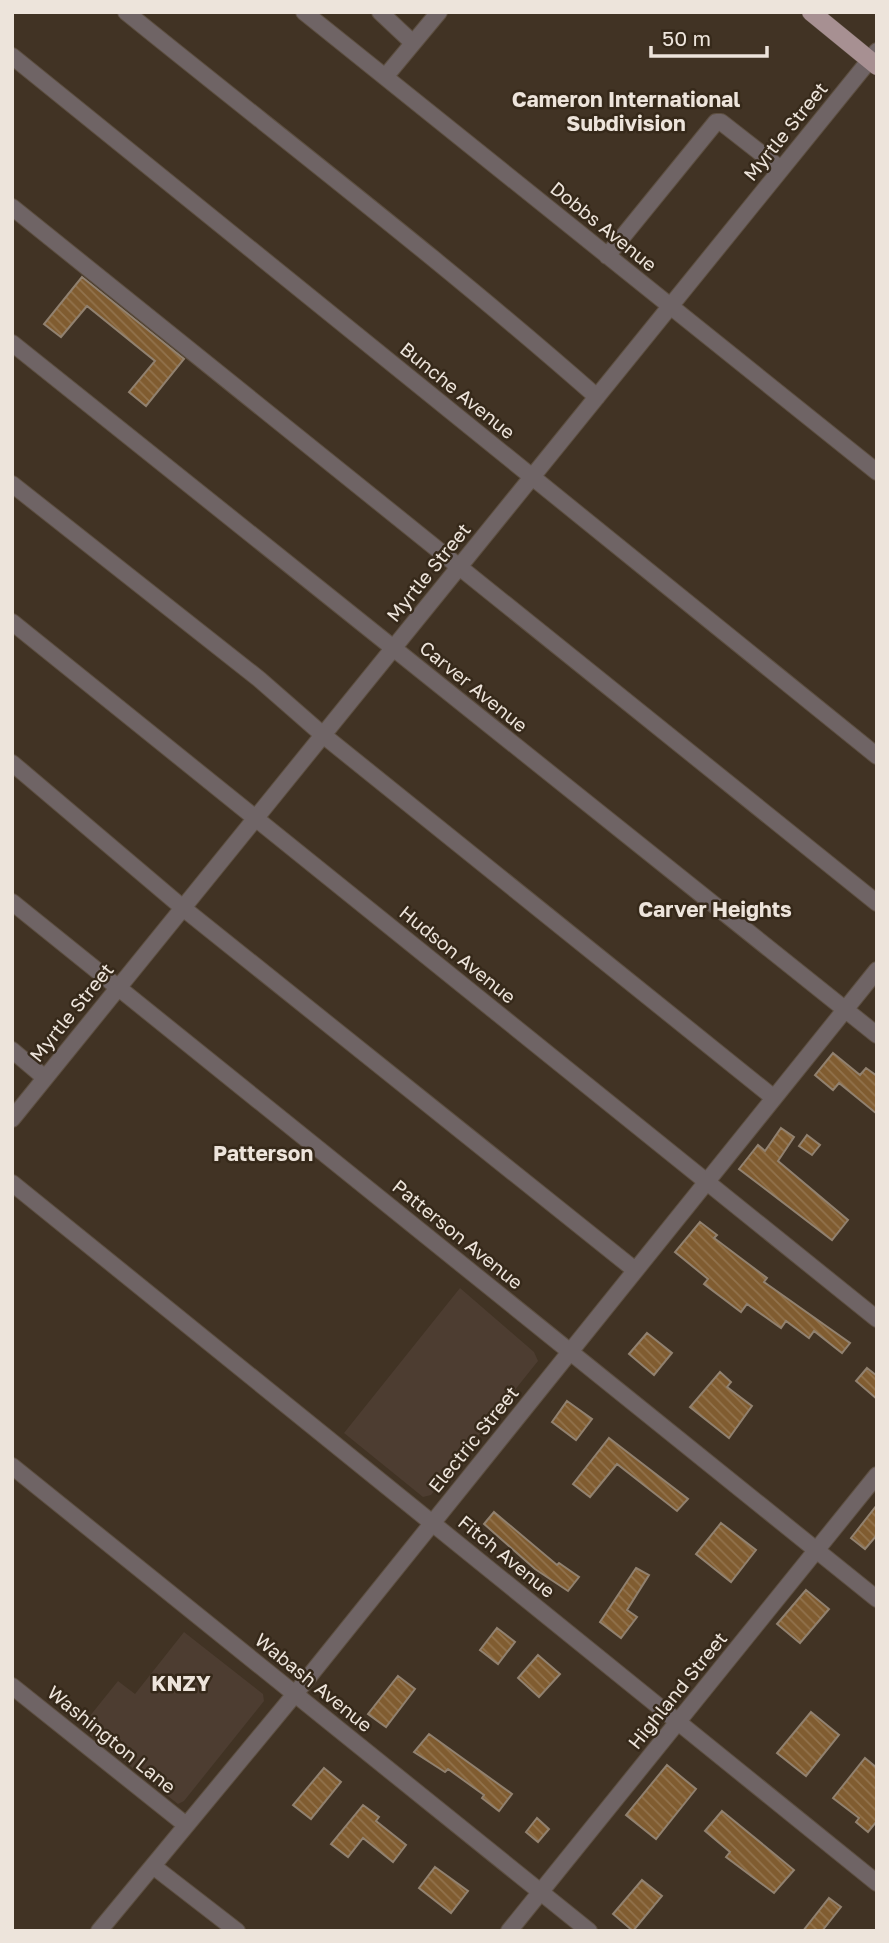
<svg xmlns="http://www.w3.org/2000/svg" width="889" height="1943" viewBox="0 0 889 1943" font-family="'Golos Text',sans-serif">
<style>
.commercial{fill:#4d3d31}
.building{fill:url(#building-back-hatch);stroke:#91816f;stroke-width:2}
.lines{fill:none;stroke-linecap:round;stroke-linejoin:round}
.minor-casing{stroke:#5d4f41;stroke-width:18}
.major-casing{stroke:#5d4f41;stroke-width:19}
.minor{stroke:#6f6465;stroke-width:16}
.major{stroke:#a79092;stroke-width:18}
.labels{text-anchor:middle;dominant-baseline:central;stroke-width:5;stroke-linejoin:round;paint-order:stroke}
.street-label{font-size:19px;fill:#ede4db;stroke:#36291a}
.neighbourhood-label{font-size:21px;font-weight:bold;fill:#ede4db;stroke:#36291a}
</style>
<defs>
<pattern id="building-back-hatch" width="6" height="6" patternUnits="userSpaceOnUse" patternTransform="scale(1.75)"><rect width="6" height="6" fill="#805c30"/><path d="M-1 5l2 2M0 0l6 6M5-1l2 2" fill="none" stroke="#92734d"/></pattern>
</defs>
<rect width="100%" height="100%" fill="#413324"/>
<path class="commercial" d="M460,1288L534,1352L538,1361L431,1495L423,1497L344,1433Z
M184,1632L263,1694L264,1701L184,1801L178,1804L81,1727L118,1681L135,1694Z"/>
<path class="building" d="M82,277L184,359L146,406L129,392L155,361L87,306L61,337L44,324Z
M833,1053L860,1075L866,1068L877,1076V1114L839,1083L833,1090L815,1075Z
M781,1128L794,1137L778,1161L848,1220L832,1240L739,1169L758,1145L765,1151Z
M807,1135L820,1145L812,1155L799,1146Z
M700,1222L717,1235L714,1238L767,1278L764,1282L850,1343L842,1353L814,1331L809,1338L786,1321L781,1328L747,1304L741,1312L704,1284L708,1279L675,1252Z
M647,1333L672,1353L654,1375L629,1354Z
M867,1368L877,1376V1399L856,1381Z
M720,1372L731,1382L727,1387L752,1406L729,1438L690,1407Z
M567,1401L592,1419L576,1440L552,1422Z
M609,1438L688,1499L677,1511L617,1464L590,1497L573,1484Z
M877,1505V1535L865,1549L851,1538Z
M494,1512L557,1565L559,1563L579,1577L568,1591L535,1569L484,1524Z
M721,1523L756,1550L731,1582L696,1554Z
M636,1568L649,1575L627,1610L637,1617L621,1638L600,1622Z
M806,1590L829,1609L800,1643L777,1624Z
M497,1628L515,1642L498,1664L480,1650Z
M538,1655L560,1674L539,1697L518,1678Z
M398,1676L415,1689L386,1727L368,1714Z
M811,1712L839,1735L806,1776L777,1753Z
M429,1734L512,1794L499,1811L482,1798L484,1795L448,1769L445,1772L414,1752Z
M865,1758L877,1768V1821L868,1832L856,1822L859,1818L833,1798Z
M667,1765L696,1789L656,1839L626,1815Z
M324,1768L341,1782L311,1819L293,1805Z
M363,1805L379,1817L376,1821L406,1845L393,1862L363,1838L348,1857L331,1844Z
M722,1811L794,1870L774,1893L726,1857L730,1852L705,1831Z
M537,1818L549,1829L538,1842L526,1832Z
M435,1867L468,1891L451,1913L419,1888Z
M642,1880L662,1896L633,1931L613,1914Z
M829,1898L841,1907L822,1931H803Z"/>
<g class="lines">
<defs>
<path id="minor" d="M126,12C284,140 445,263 597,397
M304,12L877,472
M380,12L413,43
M12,56L877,756
M385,77L439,12
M12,207L877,903
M607,256L716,122H721L781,169
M12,343L877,1035
M12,484L259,679L323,735L774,1098
M12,622L877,1319
M12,763L183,908L635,1270
M12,902L877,1599
M12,1050L45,1078
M12,1119L877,51
M12,1183L877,1883
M12,1466L589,1931
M12,1686L186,1825
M153,1866L237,1931
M99,1931L295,1694L877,970
M509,1931L877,1475"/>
<path id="major" d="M811,12L877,66"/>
</defs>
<use href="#minor" class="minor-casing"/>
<use href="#major" class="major-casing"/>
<use href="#minor" class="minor"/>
<use href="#major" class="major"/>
</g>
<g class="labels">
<g class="street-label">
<text transform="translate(785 131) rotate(-51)">Myrtle Street</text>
<text transform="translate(604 226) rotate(39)">Dobbs Avenue</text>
<text transform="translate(458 390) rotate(39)">Bunche Avenue</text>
<text transform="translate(428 572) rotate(-51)">Myrtle Street</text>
<text transform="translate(474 686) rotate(39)">Carver Avenue</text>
<text transform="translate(458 954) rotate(39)">Hudson Avenue</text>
<text transform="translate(71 1012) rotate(-51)">Myrtle Street</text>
<text transform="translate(458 1234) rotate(39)">Patterson Avenue</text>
<text transform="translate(473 1439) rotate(-51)">Electric Street</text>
<text transform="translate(507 1556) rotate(39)">Fitch Avenue</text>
<text transform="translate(314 1682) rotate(39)">Wabash Avenue</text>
<text transform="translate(677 1690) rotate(-51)">Highland Street</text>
<text transform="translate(112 1739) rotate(39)">Washington Lane</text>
</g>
<g class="neighbourhood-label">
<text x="626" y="99">Cameron International<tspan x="626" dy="24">Subdivision</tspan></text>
<text x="715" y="909">Carver Heights</text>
<text x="263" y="1153">Patterson</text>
<text x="181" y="1683">KNZY</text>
</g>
</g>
<rect width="889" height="1943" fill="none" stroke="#ede4db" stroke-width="28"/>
<path d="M651 46v10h116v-10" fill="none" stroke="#ede4db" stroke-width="3.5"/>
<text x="662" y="46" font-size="21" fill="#ede4db" stroke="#36291a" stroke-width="5" paint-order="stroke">50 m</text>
</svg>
